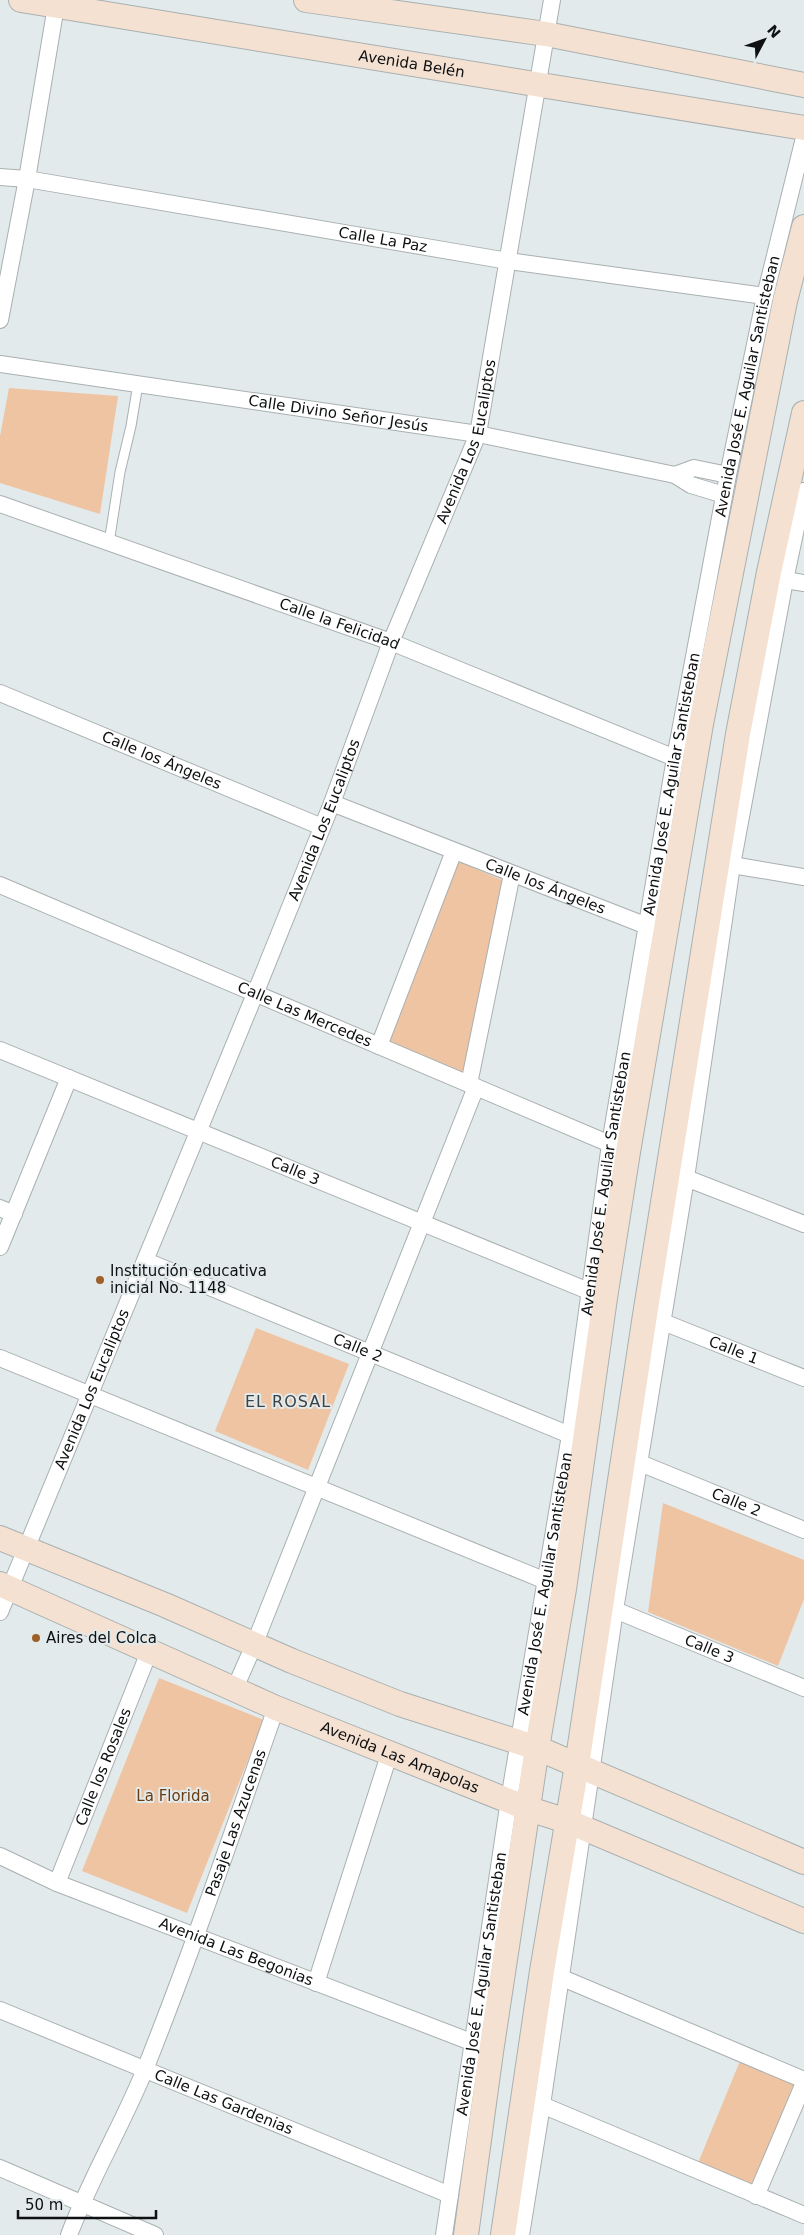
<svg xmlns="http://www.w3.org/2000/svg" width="804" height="2235" viewBox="0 0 804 2235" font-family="'DejaVu Sans',sans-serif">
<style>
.green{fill:#efc4a3}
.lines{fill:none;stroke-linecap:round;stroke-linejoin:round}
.lane-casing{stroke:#a9b0b1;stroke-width:11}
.street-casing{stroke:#a9b0b1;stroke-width:18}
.secondary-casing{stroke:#a9b0b1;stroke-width:26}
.lane{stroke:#fff;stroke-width:9}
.street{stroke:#fff;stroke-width:16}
.secondary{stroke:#f4e1d1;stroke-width:24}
.poi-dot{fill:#9e6027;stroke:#e3eaeb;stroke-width:2}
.labels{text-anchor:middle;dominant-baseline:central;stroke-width:4;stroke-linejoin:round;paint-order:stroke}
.street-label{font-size:15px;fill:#0e1011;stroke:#e3eaeb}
.poi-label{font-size:15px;fill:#0e1011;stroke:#e3eaeb;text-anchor:start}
.park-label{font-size:15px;fill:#683b11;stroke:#e3eaeb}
.neighbourhood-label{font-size:16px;letter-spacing:1px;fill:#3d4243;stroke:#e3eaeb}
</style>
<rect width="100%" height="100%" fill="#e3eaeb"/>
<path class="green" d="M9,388L118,396L100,514L0,483V436Z
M458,861L504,881L463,1076L382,1039Z
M256,1328L349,1364L308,1470L215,1431Z
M663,1503L804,1560V1599L778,1666L648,1612Z
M159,1678L264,1720L187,1913L82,1871Z
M740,2061L794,2084L752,2185L698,2163Z"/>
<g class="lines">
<defs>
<path id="lane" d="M109,543L120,472L131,426L138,384"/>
<g id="street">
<path id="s1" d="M0,177L27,179L508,261L765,296"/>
<path d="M0,320L27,179L56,6"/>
<path id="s2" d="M0,364L478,434L675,475L691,485L724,495"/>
<path d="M675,475L694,468L728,475"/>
<path id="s3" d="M0,504L391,642L675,758"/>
<path d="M785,580L804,583"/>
<path id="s4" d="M0,693L322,827"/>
<path id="s5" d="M332,803L647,926"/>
<path d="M732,865L804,877"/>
<path id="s6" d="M0,885L610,1144"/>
<path d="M379,1046L454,851"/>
<path id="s7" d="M0,1050L591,1292"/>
<path d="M469,1084L512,874"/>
<path d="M686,1178L804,1224"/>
<path d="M0,1208L14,1214"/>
<path d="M0,1247L69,1078"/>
<path id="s8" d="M146,1261L570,1435"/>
<path id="s9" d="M663,1322L804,1378"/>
<path d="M0,1358L546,1581"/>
<path id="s10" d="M640,1463L804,1530"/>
<path id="s11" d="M615,1610L804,1688"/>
<path id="s12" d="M0,1612L255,994L332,803L391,642L478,434L552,0"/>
<path d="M235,1688L254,1645L476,1087"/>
<path id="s13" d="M0,1856L57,1883L474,2043"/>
<path id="s14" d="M57,1883L149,1652"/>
<path d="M560,1977L804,2080"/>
<path d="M316,1983L390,1752"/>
<path id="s15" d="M0,2010L450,2195"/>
<path d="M542,2105L804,2215"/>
<path d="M0,2168L155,2235"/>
<path d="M756,2196L804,2083"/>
<path id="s16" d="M69,2235C91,2177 123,2124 146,2067C193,1949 234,1828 276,1708"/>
<path id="s17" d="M444,2235L509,1800L570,1435L610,1144L675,758L728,475L765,296L804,138"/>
<path d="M521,2235L542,2105L615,1610L686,1178L732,865L785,580L804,491"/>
</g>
<g id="secondary">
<path id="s18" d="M21,0L804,128"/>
<path d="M306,0L546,34L804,85"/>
<path d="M0,1538L165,1605L292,1661L400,1704L537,1748L804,1862"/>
<path id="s19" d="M0,1584L276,1708L529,1809L567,1821L804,1921"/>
<path d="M466,2235L491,2052L537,1748L564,1589L605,1298L628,1152L701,724L785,301L804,227"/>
<path d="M503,2235L542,1971L577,1765L645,1315L738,734L769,572L804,413"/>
</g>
</defs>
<use href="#lane" class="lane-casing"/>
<use href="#street" class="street-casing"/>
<use href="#secondary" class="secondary-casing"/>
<use href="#lane" class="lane"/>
<use href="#street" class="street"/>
<use href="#secondary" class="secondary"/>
</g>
<g class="poi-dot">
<circle cx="100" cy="1280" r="5"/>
<circle cx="36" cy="1638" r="5"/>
</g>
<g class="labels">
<g class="street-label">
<text stroke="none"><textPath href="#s18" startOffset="396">Avenida Belén</textPath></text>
<text stroke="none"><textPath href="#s1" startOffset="388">Calle La Paz</textPath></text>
<text stroke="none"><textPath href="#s17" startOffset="1874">Avenida José E. Aguilar Santisteban</textPath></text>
<text stroke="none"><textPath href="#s2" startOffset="342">Calle Divino Señor Jesús</textPath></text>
<text stroke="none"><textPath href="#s12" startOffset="1261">Avenida Los Eucaliptos</textPath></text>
<text stroke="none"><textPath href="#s3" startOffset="360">Calle la Felicidad</textPath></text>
<text stroke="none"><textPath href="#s4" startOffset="175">Calle los Ángeles</textPath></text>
<text stroke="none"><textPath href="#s17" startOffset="1469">Avenida José E. Aguilar Santisteban</textPath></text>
<text stroke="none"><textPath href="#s12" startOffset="856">Avenida Los Eucaliptos</textPath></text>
<text stroke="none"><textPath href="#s5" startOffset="229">Calle los Ángeles</textPath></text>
<text stroke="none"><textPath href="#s6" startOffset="331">Calle Las Mercedes</textPath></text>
<text stroke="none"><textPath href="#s7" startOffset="319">Calle 3</textPath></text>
<text stroke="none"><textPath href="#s17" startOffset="1064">Avenida José E. Aguilar Santisteban</textPath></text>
<text stroke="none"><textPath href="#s8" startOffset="229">Calle 2</textPath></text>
<text stroke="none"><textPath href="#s9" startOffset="76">Calle 1</textPath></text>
<text stroke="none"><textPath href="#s12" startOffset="241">Avenida Los Eucaliptos</textPath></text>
<text stroke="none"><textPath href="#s10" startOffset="104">Calle 2</textPath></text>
<text stroke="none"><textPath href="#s17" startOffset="659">Avenida José E. Aguilar Santisteban</textPath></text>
<text stroke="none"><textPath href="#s11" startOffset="102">Calle 3</textPath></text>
<text stroke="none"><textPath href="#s19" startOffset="436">Avenida Las Amapolas</textPath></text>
<text stroke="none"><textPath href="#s14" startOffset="125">Calle los Rosales</textPath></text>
<text stroke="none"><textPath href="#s16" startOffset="445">Pasaje Las Azucenas</textPath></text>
<text stroke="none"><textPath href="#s13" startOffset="255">Avenida Las Begonias</textPath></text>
<text stroke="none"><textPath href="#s17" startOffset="254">Avenida José E. Aguilar Santisteban</textPath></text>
<text stroke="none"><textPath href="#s15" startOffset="242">Calle Las Gardenias</textPath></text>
</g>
<g class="poi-label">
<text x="110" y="1271">Institución educativa<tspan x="110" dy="17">inicial No. 1148</tspan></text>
<text x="46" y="1638">Aires del Colca</text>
</g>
<g class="park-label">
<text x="173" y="1796">La Florida</text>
</g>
<g class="neighbourhood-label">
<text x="288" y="1401">EL ROSAL</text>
</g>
</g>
<g transform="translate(764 40) rotate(49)" stroke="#e3eaeb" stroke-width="4" paint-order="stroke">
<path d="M0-4L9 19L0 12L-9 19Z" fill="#0e1011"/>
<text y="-8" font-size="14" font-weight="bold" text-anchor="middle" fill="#0e1011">N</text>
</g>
<path d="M18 2210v8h138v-8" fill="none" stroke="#0e1011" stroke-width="2.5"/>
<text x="25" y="2210" font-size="15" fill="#0e1011" stroke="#e3eaeb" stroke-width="4" paint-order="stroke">50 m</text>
</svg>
